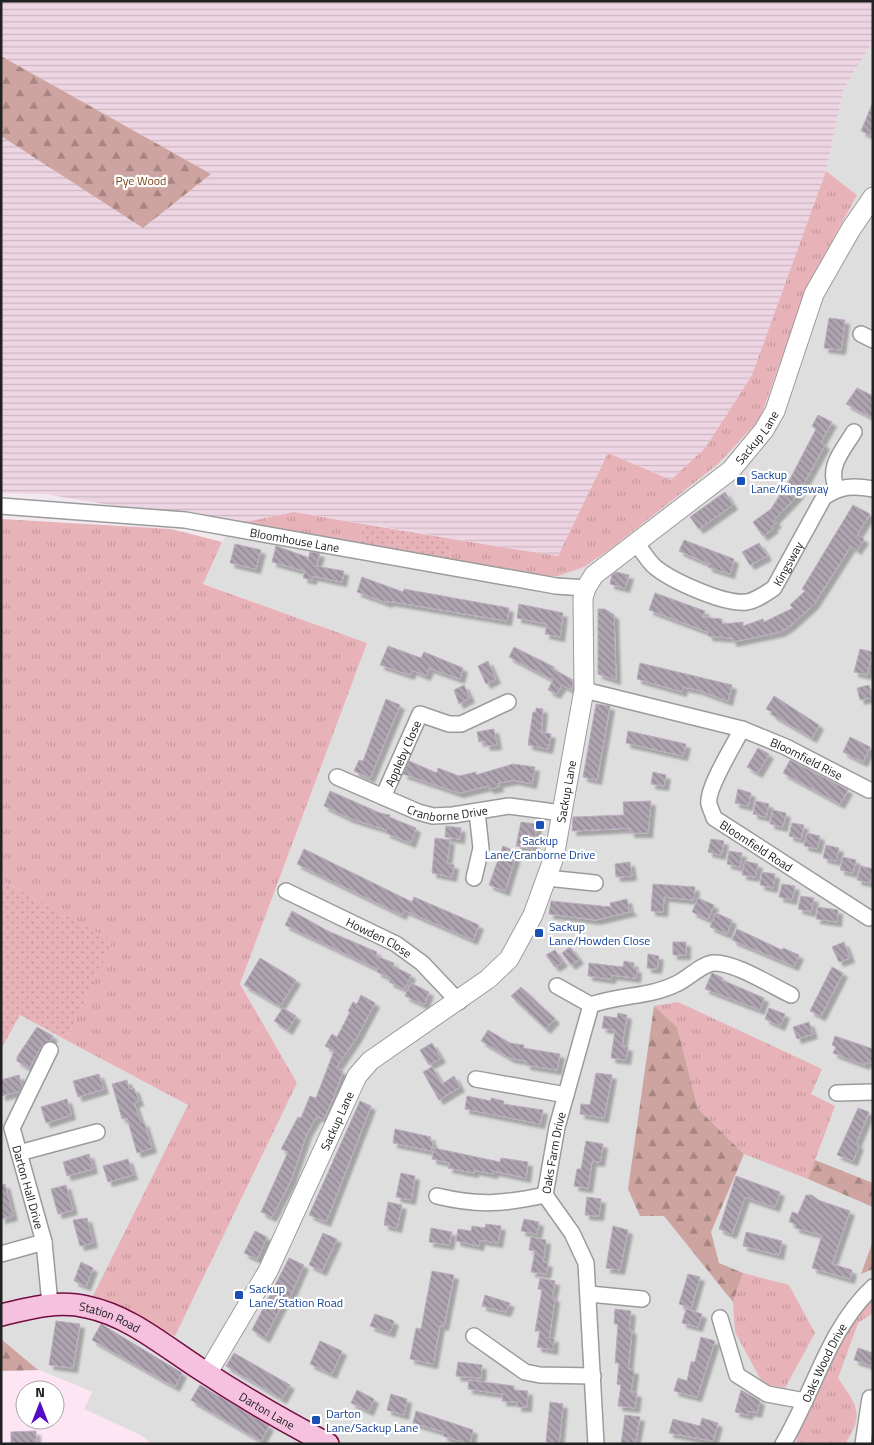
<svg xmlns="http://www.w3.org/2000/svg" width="874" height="1445" viewBox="0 0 874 1445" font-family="'Titillium Web',sans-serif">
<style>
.residential{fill:#dededf}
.education{fill:#fde5f4;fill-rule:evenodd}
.farmland{fill:url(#farmland-rules)}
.grass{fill:url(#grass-tufts)}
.forest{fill:url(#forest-firs)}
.garden{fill:url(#garden-dots)}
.building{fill:url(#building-back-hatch);stroke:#beabc2;filter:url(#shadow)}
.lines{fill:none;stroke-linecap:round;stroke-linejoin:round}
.minor-casing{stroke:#9b9b9b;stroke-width:18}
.tertiary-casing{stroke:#9b9b9b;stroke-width:21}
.secondary-casing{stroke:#750c41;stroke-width:24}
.minor{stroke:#fff;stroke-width:15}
.tertiary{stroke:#fff;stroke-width:19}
.secondary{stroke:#f6c1df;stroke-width:21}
.transit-dot{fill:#1a4fb4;stroke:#fff;stroke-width:2}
.labels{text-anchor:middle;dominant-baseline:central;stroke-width:4.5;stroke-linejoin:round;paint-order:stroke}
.park-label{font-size:12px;fill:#7c4313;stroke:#fff}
.street-label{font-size:12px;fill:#212121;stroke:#fff}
.transit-label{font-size:12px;fill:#164399;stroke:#fff;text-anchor:start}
</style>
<defs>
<pattern id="farmland-rules" width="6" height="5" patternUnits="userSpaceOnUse" patternTransform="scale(1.25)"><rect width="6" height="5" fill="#eed5e3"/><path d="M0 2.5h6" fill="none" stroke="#ccb7c2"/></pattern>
<pattern id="grass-tufts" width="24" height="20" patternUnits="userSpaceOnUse" patternTransform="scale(1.25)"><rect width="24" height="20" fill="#e7b2b8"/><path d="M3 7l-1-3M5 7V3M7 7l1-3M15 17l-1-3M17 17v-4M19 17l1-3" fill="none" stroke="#c6999e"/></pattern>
<pattern id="forest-firs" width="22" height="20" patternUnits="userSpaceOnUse" patternTransform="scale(1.25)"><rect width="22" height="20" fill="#cea4a0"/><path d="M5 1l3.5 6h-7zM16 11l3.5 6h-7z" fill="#a78582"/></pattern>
<pattern id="garden-dots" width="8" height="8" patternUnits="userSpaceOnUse" patternTransform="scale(1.25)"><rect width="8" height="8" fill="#e7b2b8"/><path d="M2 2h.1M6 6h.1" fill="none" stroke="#c6999e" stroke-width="1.8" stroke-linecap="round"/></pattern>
<pattern id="building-back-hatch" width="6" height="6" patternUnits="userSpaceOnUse" patternTransform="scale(1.25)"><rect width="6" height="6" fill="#ada4af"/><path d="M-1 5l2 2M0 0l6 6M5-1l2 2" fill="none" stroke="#8c858e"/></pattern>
<filter id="shadow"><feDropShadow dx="4.5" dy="4.5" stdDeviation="1" flood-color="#0004"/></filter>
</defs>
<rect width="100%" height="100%" fill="#f1e8f0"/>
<path class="residential" d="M873,41V1444H152L140,1435L84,1409L92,1392L37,1369L1,1339V1049L20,1015L188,1105L94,1296L174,1336L297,1083L240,984L367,643L202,583L231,525L558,576L584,567L609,550L718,464L760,419L806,289L857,195L826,171L843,90Z"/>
<path class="education" d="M39,1370L92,1392L84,1409L140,1435L152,1444H1V1371ZM25,1390H55V1420H25Z"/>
<path class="farmland" d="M1,1H873V41L843,90L826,171L752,375L706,447L671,480L608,453L558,556L294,512L231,525L44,494L1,493V136L143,228L211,174L1,56Z"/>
<path class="grass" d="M826,171L857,195L806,289L760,419L718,464L609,550L584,567L558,576H539L449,561L453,539L558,556L608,453L671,480L706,447L752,375Z
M294,512L363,524L359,546L231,525Z
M1,519L171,529L222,542L203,584L367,643L240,984L297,1083L175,1336L93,1296L188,1105L66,1040L112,941L1,880Z
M678,1002L822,1069L811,1094L835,1106L808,1179L744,1154L698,1109L677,1027L654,1006Z
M743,1273L789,1285L815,1333L785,1388L763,1384L735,1332L733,1302Z
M873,1298V1313L858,1323L838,1378C857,1406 865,1413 845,1444H797L796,1436C816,1394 839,1329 873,1298Z"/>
<path class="forest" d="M1,56L211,174L143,228L1,136Z
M654,1006L677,1027L698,1109L744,1154L711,1232L719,1263L743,1273L733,1302L664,1216H640L628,1189Z
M815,1160L873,1183V1207L808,1179Z
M873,1241V1269L861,1274Z
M1,1339L37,1369L39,1370L1,1371Z"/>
<path class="garden" d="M363,524L453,539L449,561L359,546Z
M1,880L113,941L66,1040L20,1015L1,1049Z"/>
<path class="building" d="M873,102V136L861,131Z
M829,318L845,320L841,350L824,348Z
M857,388L873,396V418L846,404Z
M818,415L832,422L821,442L825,445L797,496L774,520L777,523L772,526L774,528L763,536L753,522L771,509L790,479L816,429L812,426Z
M725,492L733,505L699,529L690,517Z
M853,505L870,514L857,535L864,539L857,550L851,546L814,604L790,626L780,632L732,642V638L708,636V632L649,610L655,593L705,611L702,617L722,619V624L743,622V626L763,619L764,622L793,608L790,605L805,591L802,589Z
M684,540L734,559L730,574L708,567L709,564L679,551Z
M759,543L767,556L750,565L742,552Z
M235,544L261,550L256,569L230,563Z
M276,546L307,557L308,560L310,552L320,553L316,566L344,571L342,582L313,576L312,580L303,578L305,571L272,562Z
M616,572L629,575L625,588L610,584L612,575Z
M362,577L403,592L404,589L509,608L507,621L388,601V603L357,592Z
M519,604L563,613L560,637L545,634L547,624L517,618Z
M598,609H605L614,615L616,680L598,674Z
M388,646L421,658L424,652L463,668L460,679L429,668L426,676L412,670L410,675L380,665Z
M514,647L554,667L553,669L573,680L572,690L562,685L556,694L548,690L553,680L509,657Z
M860,649L873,652L867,675L854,672Z
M488,661L496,679L486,684L478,666Z
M640,663L732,685L728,701L698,690L683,687L682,692L637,679Z
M464,685L470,698L459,704L454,690Z
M869,685L872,697L860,700L857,688Z
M774,696L819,725L812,738L771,714L772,712L766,709Z
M386,699L400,705L370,778L354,771L359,760L363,761Z
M596,704L610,706L597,780L583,777Z
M536,708L543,709L541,732L551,734L548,749L528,745L533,712H536Z
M494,729L497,745L486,746L485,741L479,742L477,732Z
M628,731L686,744L683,756L626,743Z
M850,737L870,747L863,762L843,752Z
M758,748L769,754L758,773L747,767Z
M790,760L848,790L840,804L783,773Z
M409,761L437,773L438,768L459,776L476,772V775L513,764L535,767L532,784L514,780L498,783L499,787L489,789L488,786L459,793L403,774Z
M653,772L666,775L664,786L651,784Z
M738,789L751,793L748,806L735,803Z
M330,791L380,813L390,815L389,817L416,828L411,843L386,833L387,830L349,818L324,806Z
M651,801L648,833H630V828L572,831L573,817L624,815L623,802Z
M756,801L769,804L766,817L753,814Z
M773,810L786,813L783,827L770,824Z
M521,822L537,824L533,849L516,846Z
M792,823L804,825L801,839L789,836Z
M446,826L461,828L460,839L445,837Z
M807,833L820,836L817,849L804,846Z
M435,838L450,840L447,863L454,865L452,877L432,873Z
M711,839L724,841L721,855L708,852Z
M826,845L839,848L836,861L823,858Z
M503,846L517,852L505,891L489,885Z
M304,849L412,902L414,897L479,925L473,940L404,910L402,915L297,864Z
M729,851L742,853L740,867L727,864Z
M843,857L856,860L853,873L840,870Z
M745,861L758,864L755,877L742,875Z
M630,862L632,876L616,877L615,864Z
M861,866L873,869L870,883L857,880Z
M762,872L775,874L773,888L760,885Z
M653,884L695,887L694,900L664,897L663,912L651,911Z
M782,884L795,886L792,900L779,897Z
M801,896L814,898L811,912L798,909Z
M698,898L714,905L708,919L692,912Z
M627,899L629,909L633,911L596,920L549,914L551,901L611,907L610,903Z
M818,907L838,910L837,922L816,919Z
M292,911L328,931L377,952L376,956L394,963L393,966L411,975L405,989L389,982L391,978L377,972L378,969L285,925Z
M716,913L732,920L727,934L710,927Z
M737,929L782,950L783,948L799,955L794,966L732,940Z
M673,942H686V955H673Z
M844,942L850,958L839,962L832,947Z
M570,947L579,959L571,965L562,953Z
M555,950L563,962L555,967L546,955Z
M648,954L659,956L657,969L647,968Z
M260,958L296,980L280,1006L244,985Z
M624,961L634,963L633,968L637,969L636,978L612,975L611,979L588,976L589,963L623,967Z
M832,967L843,973L821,1016L810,1011Z
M712,973L723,978L722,980L764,998L760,1010L705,989Z
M411,983L429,992L424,1005L405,996Z
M521,987L555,1019L546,1029L511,996Z
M361,995L375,1003L357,1037L336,1068L343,1071L332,1101L324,1119L317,1116L307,1133L291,1180L272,1217L261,1212L288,1152L281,1149L298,1117L301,1118L310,1096L316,1098L334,1051L325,1046L332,1034L337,1037L350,1012L348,1011L353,1002L357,1004Z
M283,1008L296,1016L288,1030L274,1021Z
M769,1008L785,1014L780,1026L765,1019Z
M618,1013L627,1015L622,1046L628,1047L626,1060L611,1058L615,1030L602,1028L604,1016L617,1018Z
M809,1022L813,1034L797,1039L793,1027Z
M37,1027L53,1036L50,1041L42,1045L29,1068L17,1061V1057Z
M488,1030L510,1043L524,1045L523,1048L560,1054L557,1070L526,1065V1061L510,1058L481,1041Z
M835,1036L873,1049V1064L867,1062L865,1065L833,1053L836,1047L832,1045Z
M432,1043L441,1058L429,1065L420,1050Z
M432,1067L442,1084L454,1076L460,1087L439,1100L423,1072Z
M596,1073L612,1075L604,1118L580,1114L581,1104L590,1105Z
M99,1074L104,1089L78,1097L73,1081Z
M19,1075L22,1086L20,1091L1,1096V1080Z
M127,1080L129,1089L134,1088L139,1101L134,1103L141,1123L144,1122L152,1148L137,1153L127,1118L122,1119L112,1084Z
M467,1096L491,1101V1098L504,1101L503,1104L543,1110L540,1124L465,1109Z
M67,1099L71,1115L46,1123L41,1107Z
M360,1101L371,1106L326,1222L309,1215Z
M858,1108L869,1112L856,1144L859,1145L853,1161L837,1155Z
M395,1129L431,1137L430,1141L433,1142L431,1151L393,1143Z
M586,1141L603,1144L600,1162L592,1161L588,1188L574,1186L577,1169H581Z
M434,1148L500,1162L501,1158L528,1162L526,1178L494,1171L493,1174L474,1170V1173L448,1168L450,1163L432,1159Z
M89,1154L93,1169L67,1176L63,1162Z
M128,1159L133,1175L108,1182L103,1166Z
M401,1173L415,1176L411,1200L396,1197Z
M736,1176L780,1192L775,1207L745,1197L732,1234L719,1229Z
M5,1184L13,1216L1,1219V1185Z
M66,1185L73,1210L58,1214L51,1189Z
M806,1195H812L818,1200L850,1211L832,1264L852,1270L850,1279L812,1268L822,1235L795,1228L796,1224L789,1222L792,1212L798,1214Z
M587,1197L601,1199L599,1216L585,1215Z
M388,1202L402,1205L397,1228L384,1225Z
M87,1218L93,1243L80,1246L73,1220Z
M524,1219L539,1222L537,1234L521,1231Z
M486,1224L501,1226L498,1243L480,1240L479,1246L456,1241L458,1229L471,1231L472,1226L485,1228Z
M613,1226L628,1230L620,1270L606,1268Z
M431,1228L452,1232L449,1245L429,1242Z
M255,1231L267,1237L257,1259L244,1253Z
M746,1232L782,1241L779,1255L743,1246Z
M323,1233L337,1239L322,1271L309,1265Z
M531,1237L546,1240L543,1262L548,1263L546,1274L531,1272L535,1251L529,1250Z
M289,1258L304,1265L288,1301L285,1299L265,1338L252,1330Z
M81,1262L93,1268L86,1286L74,1281Z
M432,1271L454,1275L444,1326L440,1325L433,1364L410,1359L416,1328L421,1329Z
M688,1274L700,1277L691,1308L679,1304Z
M540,1278L555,1281L552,1297L555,1298L549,1338H554L553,1350L537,1347L540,1331H535L542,1290L538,1289Z
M485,1295L510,1303L506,1312L482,1306Z
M615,1309L631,1311L629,1330H632L628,1369L634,1370L631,1392L637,1393L635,1408L618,1406L621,1385L617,1384L619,1363H615L618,1324H614Z
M686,1309L702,1314L698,1327L682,1323Z
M375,1314L394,1321L390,1333L370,1326Z
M56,1321L80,1324L73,1368L49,1365Z
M101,1324L182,1373L175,1387L92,1340Z
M701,1337L715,1341L697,1397L674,1391L678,1378L687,1381L691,1362H695Z
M320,1341L342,1351L332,1374L310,1364Z
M858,1348L873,1353V1366L854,1360Z
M234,1353L290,1385L282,1399L226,1366Z
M458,1362L482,1365L481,1378L456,1376Z
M469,1380L514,1386V1390L528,1391L527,1407H517L518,1402L502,1401L503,1394L468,1389Z
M200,1385L269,1426L261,1441L191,1400Z
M357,1390L374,1399L369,1411L351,1403Z
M741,1390L760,1401L757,1413L749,1411L748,1415L735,1412Z
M391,1394L407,1399L404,1415L387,1410Z
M550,1402L563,1404L559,1444L546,1442Z
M416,1411L473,1430L470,1444L443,1436L444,1432L413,1423Z
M625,1415L640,1417L635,1444H621Z
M702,1418L718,1423L713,1441L669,1433L673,1419L700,1426Z
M36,1431V1444H11V1432Z"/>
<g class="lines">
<defs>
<g id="minor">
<path d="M861,334L873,340"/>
<path d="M837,488C826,468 843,450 854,432"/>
<path id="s1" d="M1,506L185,520L556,586L586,588"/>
<path id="s2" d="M636,543C642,550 647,560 655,567C672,581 725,605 747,602C757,600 765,594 774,588L824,497C841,486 853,485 873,489"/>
<path id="s3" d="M584,690L742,729C734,745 706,789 709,804C710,808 713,814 714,818L869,918"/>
<path id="s4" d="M742,729L786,747L869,790"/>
<path id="s5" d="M337,777L418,812L433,816L453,815L509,806L562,813"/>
<path id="s6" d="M383,797L420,714L449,724H461L508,702"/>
<path d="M474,878L481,848L477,812"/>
<path d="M547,878L595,883"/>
<path id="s7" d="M286,891L396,944L422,963L459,1002"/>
<path d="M557,986L591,1005"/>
<path id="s8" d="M50,1050L12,1128L44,1242L50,1304"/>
<path d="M476,1079L566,1095"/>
<path d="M837,1093L873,1092"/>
<path d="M19,1153L97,1132"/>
<path d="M437,1196C478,1206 504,1204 545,1195"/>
<path d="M1,1254L44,1242"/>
<path d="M589,1294L642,1299"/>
<path d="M720,1318L737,1375L767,1394L805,1401"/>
<path d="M474,1336L525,1372L540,1375L593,1376"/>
<path id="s9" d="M596,1444L586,1263L572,1233L545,1195L557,1127L591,1005C618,995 650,997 676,984C688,979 700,965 713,963C733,961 772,986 791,995"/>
<path id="s10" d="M783,1444C814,1392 828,1329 873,1287"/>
<path d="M863,1444L870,1398"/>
</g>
<g id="tertiary">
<path id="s11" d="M207,1374L268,1271L357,1076L370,1061L488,979L509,959L533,915L554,857L584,690L583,598L586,588L594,575L731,470L764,430L775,411L814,294L851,229L873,197"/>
</g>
<g id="secondary">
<path id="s12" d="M1,1315C30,1308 58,1300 87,1307C130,1316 164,1346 200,1369C241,1396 284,1421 328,1444"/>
</g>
</defs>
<use href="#minor" class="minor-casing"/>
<use href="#tertiary" class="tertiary-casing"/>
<use href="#secondary" class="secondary-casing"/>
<use href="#minor" class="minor"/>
<use href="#tertiary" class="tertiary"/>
<use href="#secondary" class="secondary"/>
</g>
<g class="transit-dot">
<rect x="736" y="476" width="10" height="10" rx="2.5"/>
<rect x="535" y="820" width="10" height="10" rx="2.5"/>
<rect x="534" y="928" width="10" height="10" rx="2.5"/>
<rect x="234" y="1290" width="10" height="10" rx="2.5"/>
<rect x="311" y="1415" width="10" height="10" rx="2.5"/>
</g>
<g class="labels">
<g class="park-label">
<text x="141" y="180">Pye Wood</text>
</g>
<g class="street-label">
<text stroke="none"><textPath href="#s11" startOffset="1140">Sackup Lane</textPath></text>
<text stroke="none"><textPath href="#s1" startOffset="296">Bloomhouse Lane</textPath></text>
<text stroke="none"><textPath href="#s2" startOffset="189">Kingsway</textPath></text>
<text stroke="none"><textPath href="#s6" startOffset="48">Appleby Close</textPath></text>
<text stroke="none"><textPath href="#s4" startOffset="71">Bloomfield Rise</textPath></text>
<text stroke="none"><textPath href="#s11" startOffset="705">Sackup Lane</textPath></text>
<text stroke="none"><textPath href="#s5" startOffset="118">Cranborne Drive</textPath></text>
<text stroke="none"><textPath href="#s3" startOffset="311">Bloomfield Road</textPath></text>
<text stroke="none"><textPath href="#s7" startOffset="104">Howden Close</textPath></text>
<text stroke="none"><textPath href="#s11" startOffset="285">Sackup Lane</textPath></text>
<text stroke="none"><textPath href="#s9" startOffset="304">Oaks Farm Drive</textPath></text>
<text stroke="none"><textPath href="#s8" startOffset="148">Darton Hall Drive</textPath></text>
<text stroke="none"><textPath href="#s12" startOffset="112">Station Road</textPath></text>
<text stroke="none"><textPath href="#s10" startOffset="91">Oaks Wood Drive</textPath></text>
<text stroke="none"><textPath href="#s12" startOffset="296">Darton Lane</textPath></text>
</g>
<g class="transit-label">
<text x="751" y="474">Sackup<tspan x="751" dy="14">Lane/Kingsway</tspan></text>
<text x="540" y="840" text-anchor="middle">Sackup<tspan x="540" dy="14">Lane/Cranborne Drive</tspan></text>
<text x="549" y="926">Sackup<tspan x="549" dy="14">Lane/Howden Close</tspan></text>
<text x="249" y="1288">Sackup<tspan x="249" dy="14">Lane/Station Road</tspan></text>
<text x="326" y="1413">Darton<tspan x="326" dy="14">Lane/Sackup Lane</tspan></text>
</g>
</g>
<rect width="874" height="1445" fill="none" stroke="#212121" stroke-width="5"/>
<g transform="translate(40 1405)"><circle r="24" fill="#ffffff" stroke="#a6a6a6"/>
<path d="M0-4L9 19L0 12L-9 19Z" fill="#530cc6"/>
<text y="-8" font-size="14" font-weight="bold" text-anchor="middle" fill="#212121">N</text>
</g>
</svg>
